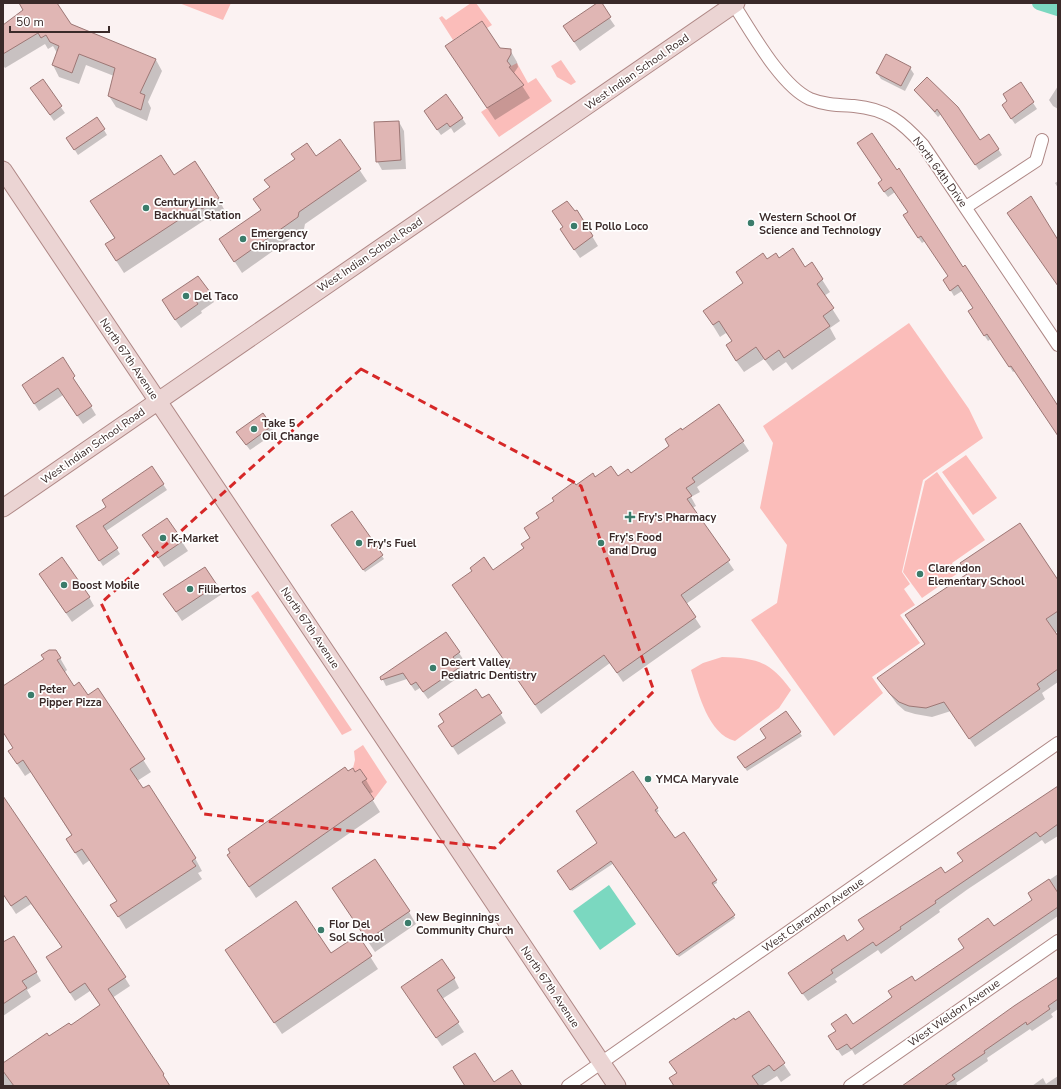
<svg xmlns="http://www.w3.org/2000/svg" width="1061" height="1089" viewBox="0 0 1061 1089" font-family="'Nunito Sans',sans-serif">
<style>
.green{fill:#fbbdba}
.water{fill:#7bd8c0}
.shadow{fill:#0003}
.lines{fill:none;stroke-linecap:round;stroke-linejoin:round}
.canal{stroke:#7bd8c0;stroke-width:14}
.building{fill:#e0b6b4;stroke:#9d7775}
.street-casing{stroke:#af8886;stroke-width:14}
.secondary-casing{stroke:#af8886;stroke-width:19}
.street{stroke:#fff;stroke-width:12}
.secondary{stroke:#ebd4d3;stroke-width:17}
.marked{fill:none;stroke:#d62828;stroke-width:3;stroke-dasharray:8 5;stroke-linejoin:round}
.poi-dot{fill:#3b7c6b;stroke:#fff;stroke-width:1.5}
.labels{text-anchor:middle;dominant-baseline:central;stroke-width:3.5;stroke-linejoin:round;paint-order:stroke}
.street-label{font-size:11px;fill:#3a2a29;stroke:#fff}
.poi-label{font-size:11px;font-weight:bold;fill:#3a2a29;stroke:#fff;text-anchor:start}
</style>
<rect width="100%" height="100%" fill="#fbf2f2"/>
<path class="green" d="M179,3H231L223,20Z
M471,3H476L492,25L487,28L482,21L453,40L439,18L442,16L446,20Z
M561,60L576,82L571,85L557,77L551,66Z
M517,63L528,83L536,78L552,101L499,137L481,112L523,85L504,70Z
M909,323L969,409L983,438L923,480L902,572L910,584L904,589L915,605L900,615L920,643L872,677L883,693L834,736L751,620L777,603L787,545L760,508L773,443L763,426Z
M966,455L997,498L973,515L942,472Z
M937,472L985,540L952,563L958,573L922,598L903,572L925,481Z
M258,591L352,730L342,735L251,596Z
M722,657C756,658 770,661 791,690L779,708L735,741C708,734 699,694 691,670L703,663Z
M363,745L387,782L374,799L362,782L366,779L360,769L355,772L353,768L355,760L354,751Z"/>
<path class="water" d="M609,885L636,924L600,950L573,911Z"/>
<path class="shadow" d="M19,3H56L71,24L156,60L162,71L148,102L151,108L147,121L116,107L109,96L114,76L86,65L79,84L59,77L53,65L57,53L53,46L48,49L45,44L5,68L3,65V26L24,11Z
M599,3L615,26L580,51L570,36Z
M446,46L510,50L517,62L518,67L514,73L530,98L495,120Z
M910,68L914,74L905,91L881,79L877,73Z
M42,81L65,113L54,121L35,94Z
M1020,83L1037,109L1015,124L1006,111L1008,102Z
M1058,86V109L1053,106L1049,100Z
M915,90L980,142L998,149L1002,155L979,170L941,114L938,117Z
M428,117L462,118L466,124L454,133L451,128L441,135Z
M399,122L404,131L406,169L382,170L377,161Z
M104,130L107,135L78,155L71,144Z
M340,141L367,181L305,224L304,229L242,273L220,239L262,211L270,188L266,180L295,159L316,158Z
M861,149L962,268L1058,407V435L1015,371L1013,372L991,339L988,341L972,317L974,308L962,291L954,296L948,286L949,277L925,241L922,243L907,222L909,212L895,192L888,197L882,189L883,181Z
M174,176L218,198L225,211L210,221L208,218L124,273L106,245L115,239L99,214Z
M1058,181V188L1055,183Z
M577,211L598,246L580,258L567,239L564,228L553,212Z
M779,259L805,268L812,264L830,292L824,296L840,321L830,328L836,339L792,370L786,362L773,371L764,359L744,372L734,358L733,342L726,333L720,337L704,311L743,284L766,260Z
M198,277L214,302L201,311L202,313L181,328L168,310Z
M62,359L96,415L83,424L63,395L39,411L28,394Z
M719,406L749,451L697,487L700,492L691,497L696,506L692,508L734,570L686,604L701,627L623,682L610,663L541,714L453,585L493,571L525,549L540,518L576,486L595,479L631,474L670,447L682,432Z
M262,415L275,433L250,450L241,438Z
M152,468L167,490L106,531L120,554L103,566L81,532Z
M351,512L384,559L365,572L334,528Z
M167,519L188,551L164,567L149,544Z
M205,568L222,594L182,621L170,603Z
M968,574L1058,582V631L1055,633L1058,638V682L1042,693L1045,699L975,747L951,711L932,717L915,714L905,711L897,704L878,678L926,645Z
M45,583L89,597L94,606L72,622Z
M446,633L463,659L457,664L463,674L428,699L420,688L415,691L407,679L386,686L382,678Z
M60,658L67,670L64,673L74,687L88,696L98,690L151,772L137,781L195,858L202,871L198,873L202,879L126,929L112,906L118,902L90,860L83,865L74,851L72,836L31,772L25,776L17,764L10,752L14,749L3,732V687Z
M489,695L506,723L458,755L445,735Z
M786,712L802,736L747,771L741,761L767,738Z
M348,773H355L366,780L373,792L369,794L380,812L256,898L228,856Z
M633,773L657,809L659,811L656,813L674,840L716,880L717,883L713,885L735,918L679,957L614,863L572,891L560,873L599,843Z
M1058,787V836L1045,844L1042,840L968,889L939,910L940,912L881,954L878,950L835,979L837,982L808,1001L794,982L847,942L964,862Z
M3,800L125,978L130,986L112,998L163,1075L169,1086H3V1064L70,1026L101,1006L90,991L75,1001L52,966L63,948L31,904L16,914L3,894Z
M1058,874V916L855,1055L852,1050L842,1056L833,1043L852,1025L1033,901L1029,894Z
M341,901L409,912L416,924L375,952Z
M357,936L378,969L282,1034L226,950L331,954Z
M3,944L36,972L41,981L27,990L31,997L3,1016Z
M454,978L459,988L442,999L464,1032L442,1046L408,996Z
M1058,978V1009L1051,1014L1053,1017L1032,1031L1030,1029L987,1058L988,1061L956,1083L958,1086H904Z
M749,1012L791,1075L781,1082L777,1076L761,1086H675L677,1074L670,1062Z
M1058,1076V1086H1032L1043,1078L1046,1084Z"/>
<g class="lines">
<path class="canal" d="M1039,3L1058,9"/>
</g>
<path class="building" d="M19,3H57L71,24L156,59L140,93L145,95L141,110L108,96L115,68L79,54L72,73L52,65L59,46L50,42L46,35L41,38L38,33L3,54V25L23,10Z
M597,3H602L611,17L574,42L563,26Z
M482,21L500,48L511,49V54L507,61L511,66L509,67L524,85L487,108L445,46Z
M886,54L911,67L901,86L876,73Z
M927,77L958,107L980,140L989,134L999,149L975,165L937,109L935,112L914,90Z
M43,79L62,106L50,115L30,88Z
M1021,82L1034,102L1011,119L1002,105L1007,101L1003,94Z
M446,94L463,118L450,127L447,123L437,130L424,111Z
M97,117L105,129L74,150L66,138Z
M399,121L401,160L376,162L374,122Z
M872,133L897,170L899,168L963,267L965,265L1047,389L1058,406V436L1011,366L1009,367L987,334L984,336L968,311L973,308L958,285L950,291L943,280L948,276L921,236L918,238L903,215L908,212L891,187L884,192L878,183L882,180L857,143Z
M340,139L361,169L299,212L298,217L234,262L219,239L261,210L253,199L270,187L264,180L295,159L291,154L307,143L316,156Z
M161,155L174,175L195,161L219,198L202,209L200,206L116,261L105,244L115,238L90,201Z
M1031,196L1058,240V286L1007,213Z
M567,201L575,211L577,210L593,236L574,250L560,229L563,227L552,211Z
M793,248L805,267L812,262L823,279L817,284L834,308L823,316L830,326L784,358L779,350L765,360L756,347L736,361L726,345L732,341L719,321L713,325L703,311L743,283L736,272L763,253L767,259L776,253L779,258Z
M198,276L210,292L196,301L198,304L175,320L162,300Z
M63,357L75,376L73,378L92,406L77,416L58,388L34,404L22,385Z
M719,404L744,441L692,478L695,482L686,488L692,496L687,499L730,560L681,595L696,617L617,673L604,655L535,705L452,585L472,571L470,568L484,557L493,570L524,548L521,544L530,538L524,528L539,518L536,513L554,501L552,498L574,482L576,485L593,473L595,477L611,466L618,476L628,469L631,473L669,446L665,439L681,428L682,430Z
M263,413L272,426L246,445L236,432Z
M152,466L164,484L103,526L118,548L99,561L76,526L106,507L102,500Z
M352,511L383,555L363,570L331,525Z
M167,518L183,541L158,558L142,535Z
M1020,523L1058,580V611L1046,619L1058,636V669L1037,684L1040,689L969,739L944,702L926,708L909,706L899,702L890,694L877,678L925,644L905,615L967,574L960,563Z
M62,557L90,597L66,613L39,574Z
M205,567L217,585L176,612L163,594Z
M446,632L460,652L453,657L460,667L423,692L416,682L411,685L403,673L381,680L380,677Z
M49,650H56L61,658L57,660L74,686L79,682L88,695L98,688L145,759L130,769L143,788L149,785L196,858L192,861L196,866L118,917L110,905L117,901L82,849L75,853L66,839L72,835L23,760L17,764L8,751L13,748L3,732V686L44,659L41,655Z
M476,689L482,698L489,694L502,713L452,747L438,726L444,722L439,714Z
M786,711L801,732L745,768L737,757L766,738L760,729Z
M345,767L348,771L353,768L355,772L360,769L367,779L362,782L374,799L249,887L227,855L230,853L228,849Z
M633,771L658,808L655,810L675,838L684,832L717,880L712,883L735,915L677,955L611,861L570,890L557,871L597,843L576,811Z
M1058,786V824L1040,837L1036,832L1007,852L935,901L936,903L900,927L901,929L876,946L873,942L831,970L833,973L802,994L788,973L844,935L847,941L864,929L858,920L941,867L945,873L963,861L957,853Z
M3,796L126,977L108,989L164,1074L163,1075L170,1086H14L3,1071V1063L47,1033L49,1036L69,1023L71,1025L100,1005L85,983L70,993L46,957L62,947L26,896L11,906L3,894Z
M375,859L410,911L367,940L332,888Z
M1049,879L1058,893V907L851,1049L847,1044L837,1050L828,1036L836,1031L831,1024L846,1014L853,1024L892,997L888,991L912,976L915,981L964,948L958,939L988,918L994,926L1032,900L1028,893Z
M296,901L331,953L358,935L372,956L274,1023L225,950Z
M14,936L37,972L22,981L27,988L3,1004V942Z
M442,959L455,978L437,990L459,1022L436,1038L401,987Z
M1058,977V999L1048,1006L1050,1009L1027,1025L1026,1022L984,1051L985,1053L952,1075L955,1079L944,1086H902L1014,1006Z
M749,1011L785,1063L774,1071L769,1065L752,1076L759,1086H674L669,1078L677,1073L669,1062L734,1018L735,1020Z
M475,1053L494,1082L512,1070L522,1086H465L453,1067Z"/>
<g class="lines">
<defs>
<path id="street" d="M734,5C751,31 781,86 810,99C825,105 839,105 854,106C887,109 902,122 923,145L1058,345
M966,207L1036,161L1042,140
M568,1086L1058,743
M850,1086L1058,941"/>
<path id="secondary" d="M3,170L617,1086
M3,508L736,3"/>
</defs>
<use href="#street" class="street-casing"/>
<use href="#secondary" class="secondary-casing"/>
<use href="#street" class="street"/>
<use href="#secondary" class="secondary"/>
</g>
<path class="marked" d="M361,369L581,486L654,691L495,848L204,814L101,603Z"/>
<g class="poi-dot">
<circle cx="146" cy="208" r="4"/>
<circle cx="751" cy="223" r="4"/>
<circle cx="574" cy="226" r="4"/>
<circle cx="243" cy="239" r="4"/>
<circle cx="186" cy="296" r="4"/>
<circle cx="254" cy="429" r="4"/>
<path d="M628 511h4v4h4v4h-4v4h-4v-4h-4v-4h4z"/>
<circle cx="163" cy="538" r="4"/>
<circle cx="359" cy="543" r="4"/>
<circle cx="601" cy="543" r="4"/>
<circle cx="920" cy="574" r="4"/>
<circle cx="64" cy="585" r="4"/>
<circle cx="190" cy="589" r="4"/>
<circle cx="433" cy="668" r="4"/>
<circle cx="31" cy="695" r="4"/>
<circle cx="648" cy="779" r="4"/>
<circle cx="408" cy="923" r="4"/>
<circle cx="321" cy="930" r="4"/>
</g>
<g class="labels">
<g class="street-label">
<text transform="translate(637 72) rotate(-35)">West Indian School Road</text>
<text transform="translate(940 172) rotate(54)">North 64th Drive</text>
<text transform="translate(370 255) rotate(-34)">West Indian School Road</text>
<text transform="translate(129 359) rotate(56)">North 67th Avenue</text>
<text transform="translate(93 446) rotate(-35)">West Indian School Road</text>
<text transform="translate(310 628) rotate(56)">North 67th Avenue</text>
<text transform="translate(813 915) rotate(-35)">West Clarendon Avenue</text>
<text transform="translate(550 987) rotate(56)">North 67th Avenue</text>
<text transform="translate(954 1013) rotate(-35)">West Weldon Avenue</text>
</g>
<g class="poi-label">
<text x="154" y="202">CenturyLink -<tspan x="154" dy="13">Backhual Station</tspan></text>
<text x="759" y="217">Western School Of<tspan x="759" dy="13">Science and Technology</tspan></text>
<text x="582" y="226">El Pollo Loco</text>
<text x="251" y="233">Emergency<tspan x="251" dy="13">Chiropractor</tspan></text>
<text x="194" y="296">Del Taco</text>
<text x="262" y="423">Take 5<tspan x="262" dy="13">Oil Change</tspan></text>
<text x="638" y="517">Fry's Pharmacy</text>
<text x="609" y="537">Fry's Food<tspan x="609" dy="13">and Drug</tspan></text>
<text x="171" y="538">K-Market</text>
<text x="367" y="543">Fry's Fuel</text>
<text x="928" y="568">Clarendon<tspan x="928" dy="13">Elementary School</tspan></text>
<text x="72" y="585">Boost Mobile</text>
<text x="198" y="589">Filibertos</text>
<text x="441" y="662">Desert Valley<tspan x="441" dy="13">Pediatric Dentistry</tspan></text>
<text x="39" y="689">Peter<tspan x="39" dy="13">Pipper Pizza</tspan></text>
<text x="656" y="779">YMCA Maryvale</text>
<text x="416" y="917">New Beginnings<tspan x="416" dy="13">Community Church</tspan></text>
<text x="329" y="924">Flor Del<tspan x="329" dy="13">Sol School</tspan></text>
</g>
</g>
<rect width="1061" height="1089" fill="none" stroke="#3a2a29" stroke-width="8"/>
<path d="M10 26v6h99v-6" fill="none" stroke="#3a2a29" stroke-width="2"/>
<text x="16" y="26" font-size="12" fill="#3a2a29" stroke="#ffffff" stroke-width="3" paint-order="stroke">50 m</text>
</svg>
